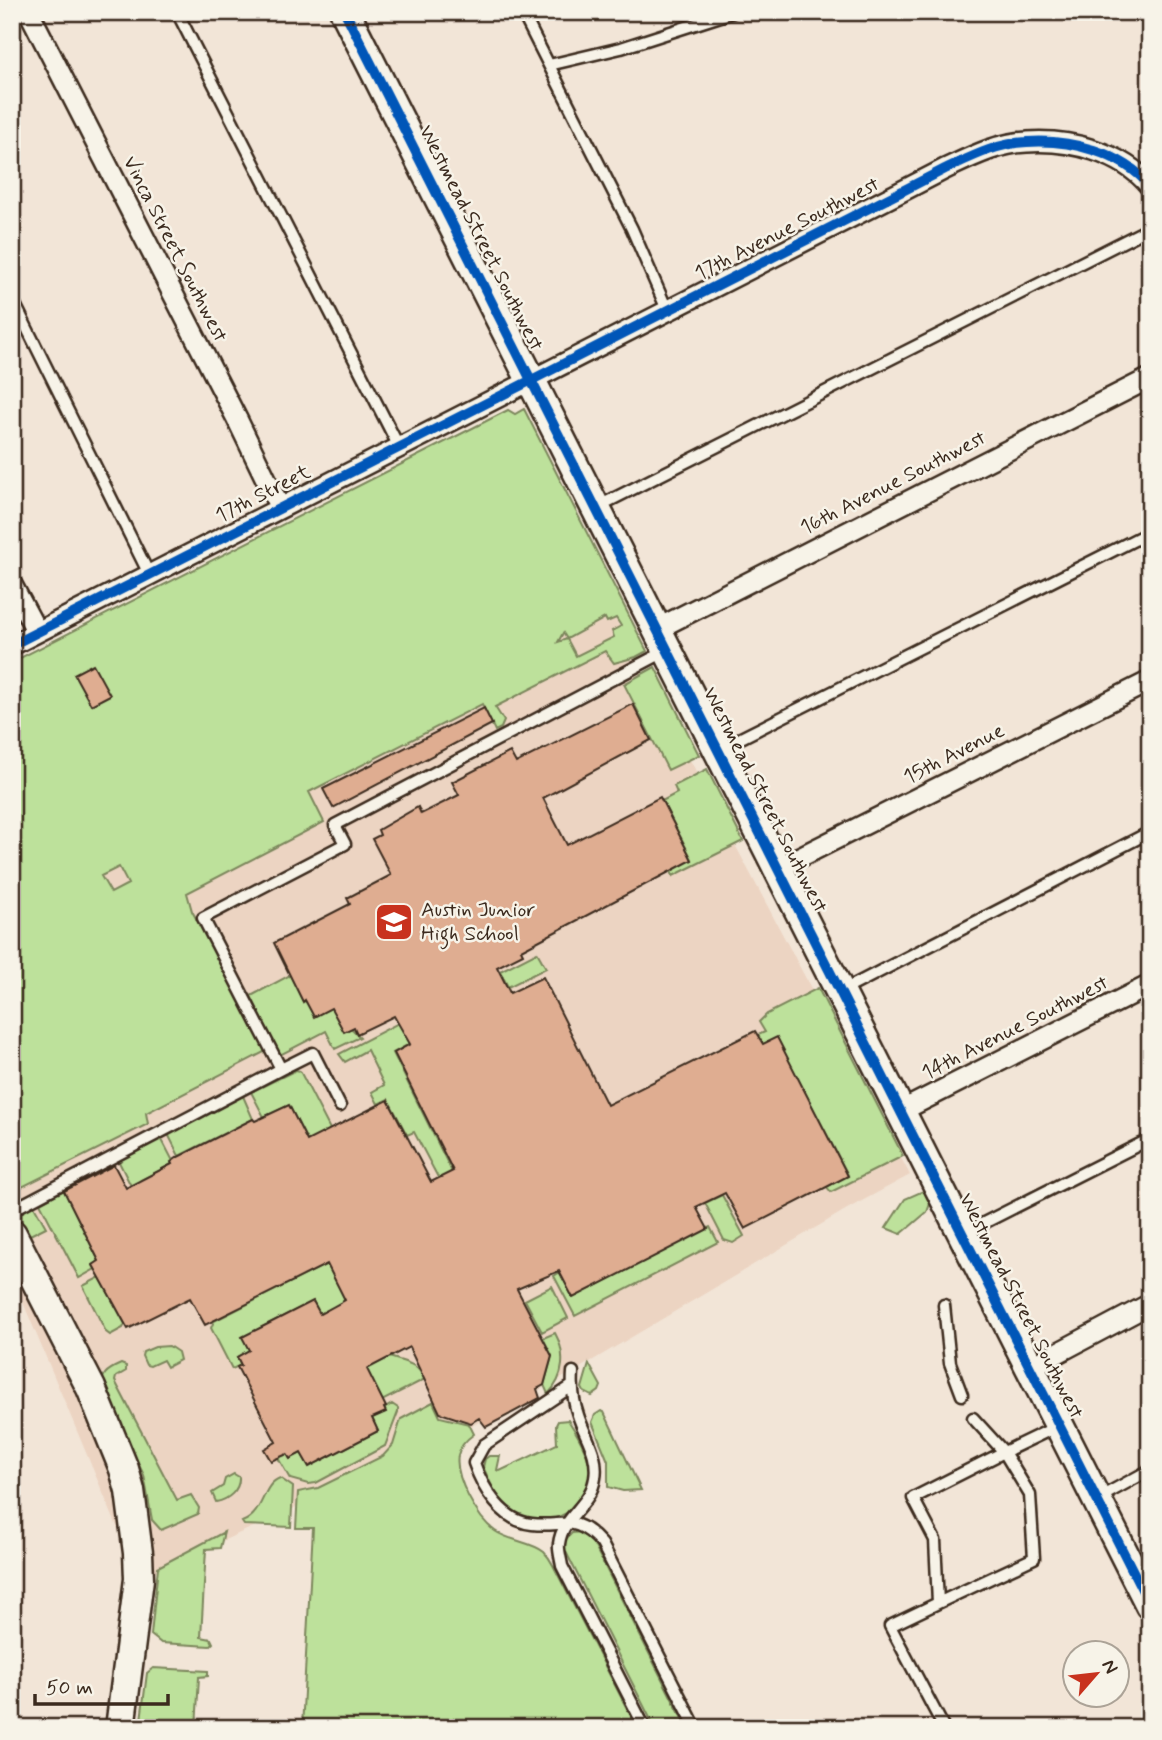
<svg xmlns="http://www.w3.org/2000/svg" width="1162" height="1740" viewBox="0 0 1162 1740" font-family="Mynerve,sans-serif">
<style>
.built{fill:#ecd4c2}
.green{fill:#bde19b;stroke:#7c865c;stroke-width:2;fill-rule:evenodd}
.building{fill:#dfad91;stroke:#3b2a1e;stroke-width:2}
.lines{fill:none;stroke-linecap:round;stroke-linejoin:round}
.lane-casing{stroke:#3b2a1e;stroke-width:15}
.street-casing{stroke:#3b2a1e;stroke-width:24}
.secondary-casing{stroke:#3b2a1e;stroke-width:33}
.lane{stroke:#f7f3e8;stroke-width:10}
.street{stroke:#f7f3e8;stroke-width:19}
.secondary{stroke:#f7f3e8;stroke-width:28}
.cycleway-casing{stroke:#f7f3e8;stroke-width:15}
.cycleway{stroke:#0057b8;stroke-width:10}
.labels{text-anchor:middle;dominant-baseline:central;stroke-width:5;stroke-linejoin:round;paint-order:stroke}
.street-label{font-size:21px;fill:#3b2a1e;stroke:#f7f3e8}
.poi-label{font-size:21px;fill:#3b2a1e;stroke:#f7f3e8;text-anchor:start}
</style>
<rect width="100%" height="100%" fill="#f2e5d7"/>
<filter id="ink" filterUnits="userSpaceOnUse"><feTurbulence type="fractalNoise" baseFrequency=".0143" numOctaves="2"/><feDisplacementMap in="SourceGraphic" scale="14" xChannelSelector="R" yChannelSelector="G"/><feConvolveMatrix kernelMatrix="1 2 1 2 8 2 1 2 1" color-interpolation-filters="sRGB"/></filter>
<g filter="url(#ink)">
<path class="built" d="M511,422L910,1175L847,1209L573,1372L455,1435L139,1579L12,1276V675Z"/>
<path class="green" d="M524,409L647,651L636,657L614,663L605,651L495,707L504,721L501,728L495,731L482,704L309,792L324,822L187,893L192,911L241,999L266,1051L146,1113L148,1124L12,1192V662L508,410L515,414ZM605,618L607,622L616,618L621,626L612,631L614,637L576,656L567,639L558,642L563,633L567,639ZM119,867L128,884L111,893L101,876Z
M655,667L699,755L668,770L624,684Z
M707,769L743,841L673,876L671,871L692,859L662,801L677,793L674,786Z
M537,952L546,968L508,987L500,971Z
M290,975L303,1001L331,1008L360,1037L335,1049L326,1031L280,1055L251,996Z
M818,988L903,1156L831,1192L827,1187L848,1175L777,1038L762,1045L758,1035L765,1032L759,1022L767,1014Z
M406,1019L416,1040L393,1053L456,1180L443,1187L414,1132L407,1135L388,1099L378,1104L372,1092L384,1085L367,1050L345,1062L339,1054Z
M296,1070L300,1071L349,1166L354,1233L289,1105L264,1117L251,1092Z
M243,1096L253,1119L179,1156L168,1134Z
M161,1138L173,1161L172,1164L141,1180L155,1208L145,1214L118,1160Z
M64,1190L99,1261L93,1265L95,1269L79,1278L40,1203Z
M923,1191L928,1194L931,1201L927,1212L901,1234L886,1228L905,1199Z
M722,1195L744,1236L733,1243L724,1240L705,1203Z
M33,1204L46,1227L30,1235C23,1229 20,1221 22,1211Z
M710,1227L718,1242L575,1316L554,1276L560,1272L573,1298Z
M327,1264L378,1363L389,1357C407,1363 416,1362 425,1379L380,1402L331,1308L320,1314L313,1301L243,1337L249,1350L237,1357L241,1365L232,1369L211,1328L214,1321Z
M100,1277L125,1324L123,1328L110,1335L106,1332L83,1286Z
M552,1286L568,1318L542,1332L525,1300Z
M555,1333C566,1353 565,1377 548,1394L544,1385L552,1356L543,1338Z
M169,1346L178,1352L180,1360L167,1367L163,1360L150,1366L146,1365L142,1356L143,1352L155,1347Z
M121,1364L126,1366V1371L116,1377L115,1381L177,1500L191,1495L199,1508L198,1514L161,1530L152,1520L144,1475L102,1392C101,1374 105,1371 121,1364Z
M589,1364L601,1386L599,1391L592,1396L584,1392L582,1388Z
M433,1402L440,1417L469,1424L474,1434C467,1439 460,1446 458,1455C454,1477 477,1518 495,1531C509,1541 532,1542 544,1552C547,1555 551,1561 553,1565L637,1728H302L313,1528H296L298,1492L318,1488L383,1456L393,1445L401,1419Z
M392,1404L398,1408V1412L385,1446L316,1483L308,1484L290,1479L278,1458L287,1454L290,1459L301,1453L309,1467L378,1431L372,1418L385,1412L384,1409Z
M601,1411L604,1412L641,1490L623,1491L608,1487V1461L592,1422L595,1415Z
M568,1420C578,1435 591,1457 590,1475C590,1515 536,1534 508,1509C496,1498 490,1481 483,1467L485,1459L489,1456H500L497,1470L500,1471L557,1444L556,1425L558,1421Z
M234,1474L239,1477C240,1490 228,1500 216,1502L212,1493L223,1486L225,1479Z
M280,1478L293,1487L291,1527L244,1525L242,1522C265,1513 261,1485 280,1478Z
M224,1532L220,1548L206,1549L201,1637L211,1639L213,1643L210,1646L161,1643L151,1635L158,1567Z
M582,1532L590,1537L687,1728H655L565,1550V1540L572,1533Z
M153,1668L208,1671V1676L199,1677L196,1728H140L147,1673Z"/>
<path class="building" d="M93,664L110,695L91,705L74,674Z
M633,704L651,740L543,798L567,845L660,797L692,860L521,950L523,954L497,967L510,993L543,977L607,1105L755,1031L763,1044L777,1037L848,1176L745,1229L725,1193L696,1207L708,1229L573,1298L559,1271L517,1289L552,1356L544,1385L537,1389L540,1398L486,1427L479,1418L471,1423L440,1413L409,1347L367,1369L386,1407L384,1408L386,1412L372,1418L378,1431L309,1467L301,1453L290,1459L287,1454L271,1461L264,1449L276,1442L237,1367L241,1365L237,1357L249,1350L242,1337L264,1326L313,1301L320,1314L345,1300L327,1264L205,1325L190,1298L128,1329L93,1265L99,1261L64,1191L114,1165L126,1188L172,1164L171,1162L178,1157L253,1119L255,1121L289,1105L307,1141L388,1100L431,1182L453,1171L394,1053L410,1044L394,1016L357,1034L354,1027L344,1032L331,1008L314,1017L305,1000L303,1002L274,943L350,904L347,898L391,875L372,839L380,835L378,830L418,807L421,814L459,795L452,782L510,752L516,763Z
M484,708L492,724L333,808L323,789Z"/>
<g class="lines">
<defs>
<path id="lane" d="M177,12L399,447
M522,12L632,229L668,312
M1136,12L1150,16
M549,65L621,48L733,12
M12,298L149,574
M597,507L1150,228
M719,749L1150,532
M842,991L1150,832
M281,1069L313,1053L340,1106
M12,1210L281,1069L203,918L345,844L335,825L666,651
M964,1233L1150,1139
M944,1305L950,1363L962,1395
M573,1372C572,1386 573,1401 578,1415C585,1437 599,1454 595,1478C591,1506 562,1516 559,1544C558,1550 561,1559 562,1566L645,1728
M572,1386L484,1445L474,1463C483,1489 502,1521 532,1524C565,1528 574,1512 602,1544L696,1728
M973,1418L1004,1452L1056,1427
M1097,1499L1150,1470
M938,1603L1034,1558L1030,1495L1004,1452L913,1498L935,1540L938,1603L890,1626L944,1728"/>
<path id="street" d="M29,12L237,419L280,508
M12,585L37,632
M657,629L1150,378
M12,645C323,485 635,329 945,169C971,157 998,143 1027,142C1069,139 1122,152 1150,186
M778,868L1150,681
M901,1111L1150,985
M1031,1367L1150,1304"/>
<path id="secondary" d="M345,12L1150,1605
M12,1234L91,1388L124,1469L130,1491L138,1553L139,1579L120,1728"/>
</defs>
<use href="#lane" class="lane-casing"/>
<use href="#street" class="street-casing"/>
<use href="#secondary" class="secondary-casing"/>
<use href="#lane" class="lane"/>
<use href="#street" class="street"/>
<use href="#secondary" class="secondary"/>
<defs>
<path id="cycleway" d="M345,12L1150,1605
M12,645C323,485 635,329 945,169C971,157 998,143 1027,142C1069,139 1122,152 1150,186"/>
</defs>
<use href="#cycleway" class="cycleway-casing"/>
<use href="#cycleway" class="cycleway"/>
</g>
</g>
<defs>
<symbol id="school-square" viewBox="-11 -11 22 22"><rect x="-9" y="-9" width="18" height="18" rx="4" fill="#c8321e" stroke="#f7f3e8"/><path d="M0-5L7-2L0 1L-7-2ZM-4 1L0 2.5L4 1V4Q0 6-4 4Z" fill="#fff"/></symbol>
</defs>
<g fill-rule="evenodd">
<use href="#school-square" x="372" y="900" width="44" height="44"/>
</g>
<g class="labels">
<g class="street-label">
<text transform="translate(787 229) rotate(-27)">17th Avenue Southwest</text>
<text transform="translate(481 238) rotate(63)">Westmead Street Southwest</text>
<text transform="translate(175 249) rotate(63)">Vinca Street Southwest</text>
<text transform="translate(893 483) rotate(-27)">16th Avenue Southwest</text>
<text transform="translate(263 494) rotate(-27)">17th Street</text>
<text transform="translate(954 754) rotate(-27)">15th Avenue</text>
<text transform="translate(765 800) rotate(63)">Westmead Street Southwest</text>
<text transform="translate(1015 1028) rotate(-27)">14th Avenue Southwest</text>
<text transform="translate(1021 1306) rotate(63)">Westmead Street Southwest</text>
</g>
<g class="poi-label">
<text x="421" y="910">Austin Junior<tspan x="421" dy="24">High School</tspan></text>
</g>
</g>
<rect width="1162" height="1740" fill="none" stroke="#f7f3e8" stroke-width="42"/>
<rect x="21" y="21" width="1120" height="1698" fill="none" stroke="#3b2a1e" stroke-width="2.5" filter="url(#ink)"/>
<g transform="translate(1096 1674) rotate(62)"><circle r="33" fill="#f7f3e8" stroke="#aca397" stroke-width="2"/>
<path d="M0-5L12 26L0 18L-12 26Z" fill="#c8321e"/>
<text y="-10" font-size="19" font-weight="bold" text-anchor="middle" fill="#3b2a1e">N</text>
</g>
<path d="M35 1694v10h133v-10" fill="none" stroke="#3b2a1e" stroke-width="3.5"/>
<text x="46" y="1694" font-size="21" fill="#3b2a1e" stroke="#f7f3e8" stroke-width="5" paint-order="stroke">50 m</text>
</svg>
